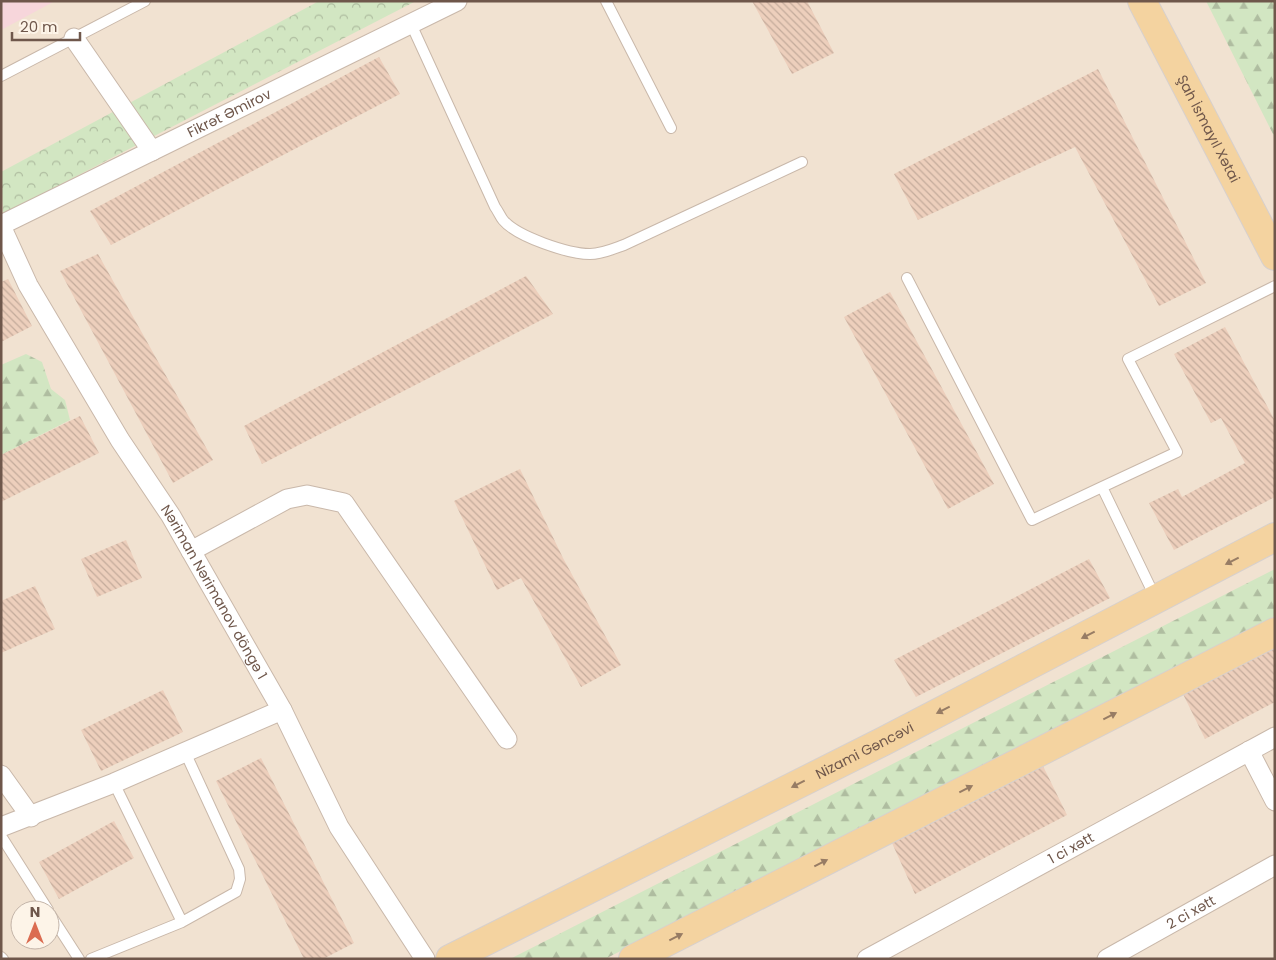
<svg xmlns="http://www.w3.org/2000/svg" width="1276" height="960" viewBox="0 0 1276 960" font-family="Poppins,sans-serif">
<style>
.residential{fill:#f1e2d1;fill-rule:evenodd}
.medical{fill:#f7d6db}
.forest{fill:url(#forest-firs)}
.park{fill:url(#park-crowns)}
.building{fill:url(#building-back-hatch)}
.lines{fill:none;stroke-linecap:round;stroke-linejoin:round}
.service-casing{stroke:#c9b8aa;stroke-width:12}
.minor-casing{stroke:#c9b8aa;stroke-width:21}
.primary-casing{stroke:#d7d0cd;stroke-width:30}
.service{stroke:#fff;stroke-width:10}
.minor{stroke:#fff;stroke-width:19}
.primary{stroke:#f4d3a0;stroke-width:28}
.oneway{fill:#977c64}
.labels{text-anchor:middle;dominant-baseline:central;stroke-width:4;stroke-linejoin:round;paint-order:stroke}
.street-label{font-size:14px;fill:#6f574b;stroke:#fdf4e8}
</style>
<defs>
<pattern id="forest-firs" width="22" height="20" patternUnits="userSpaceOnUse" patternTransform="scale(1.25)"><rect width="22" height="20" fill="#d2e6c2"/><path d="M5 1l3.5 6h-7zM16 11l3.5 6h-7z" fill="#afbda0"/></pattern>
<pattern id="park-crowns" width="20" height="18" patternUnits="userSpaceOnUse" patternTransform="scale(1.25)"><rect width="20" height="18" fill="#d2e6c2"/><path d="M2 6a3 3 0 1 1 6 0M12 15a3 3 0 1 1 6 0" fill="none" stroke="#afbda0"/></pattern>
<pattern id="building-back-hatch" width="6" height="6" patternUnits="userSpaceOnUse" patternTransform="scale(1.25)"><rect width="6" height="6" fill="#edcfbc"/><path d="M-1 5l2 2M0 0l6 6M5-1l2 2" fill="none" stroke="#c4ab9b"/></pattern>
</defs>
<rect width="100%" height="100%" fill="#faf0e2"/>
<path class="residential" d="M1,1H1275V959H1ZM20,910H50V940H20Z"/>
<path class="medical" d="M1,1H55L1,30Z"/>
<path class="forest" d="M1206,1H1275V138Z
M26,354L42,362L51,389L65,400L70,420L1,455V365Z
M1275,569V616L605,959H510Z"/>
<path class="park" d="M319,1H416L3,214L1,172Z"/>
<path class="building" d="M752,1H807L834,53L792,74Z
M379,57L400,94L111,245L90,211Z
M1098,69L1206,283L1159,306L1075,147L918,220L894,174Z
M98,254L213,460L173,483L60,271Z
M526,276L553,314L262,464L244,426Z
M8,279L32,326L1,342V282Z
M890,292L994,484L948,509L844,317Z
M1225,327L1275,421V497L1174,550L1149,503L1178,489L1182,497L1245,463L1221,418L1211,423L1174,354Z
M80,416L99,453L1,502V455Z
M520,469L563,558L621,665L581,687L521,578L497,590L454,501Z
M126,540L142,578L97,597L81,559Z
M1089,559L1110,598L916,697L894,660Z
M35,586L55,629L1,653V601Z
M1275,646V702L1205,739L1183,694Z
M163,690L183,732L101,771L81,730Z
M261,758L354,943L323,959H300L303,957L216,781Z
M1042,764L1067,815L915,894L892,843Z
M114,821L134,858L59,899L39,862Z"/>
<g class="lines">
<defs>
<path id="service" d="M606,1L671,128
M411,24L495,207C498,211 500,216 503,220C517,237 569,254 590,254C602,254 613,249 624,245L802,162
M1,76L145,1
M907,278L1032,520L1102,487
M1156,599L1102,487L1177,452L1128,359L1275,286
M114,783L182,922
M1,836L48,910
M50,914L79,959
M1,957L3,959
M91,959L182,922L236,892L240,879L239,869L185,752"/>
<g id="minor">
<path d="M74,38L152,151"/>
<path id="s1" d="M1,225L457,1"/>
<path id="s2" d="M1,226L28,285L120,440L171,516L282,710L339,827L425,959"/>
<path d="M191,551L287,499L307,495L344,503L507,739"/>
<path d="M1249,751L1275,801"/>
<path d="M1,775L31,817"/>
<path d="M1,827L114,783L282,710"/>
<path id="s3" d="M867,959L1275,737"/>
<path id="s4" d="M1107,959L1275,865"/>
</g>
<g id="primary">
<path id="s5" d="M1142,1L1275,256"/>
<path id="s6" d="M450,959L884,741L1275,537"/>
<path d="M633,959L1275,632"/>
</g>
</defs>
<use href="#service" class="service-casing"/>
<use href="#minor" class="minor-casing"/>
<use href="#primary" class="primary-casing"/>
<use href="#service" class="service"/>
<use href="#minor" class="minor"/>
<use href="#primary" class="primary"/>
</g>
<defs><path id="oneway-solid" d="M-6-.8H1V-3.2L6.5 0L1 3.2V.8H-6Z" transform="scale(1.25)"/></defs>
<g class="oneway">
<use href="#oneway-solid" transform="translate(1232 561) rotate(153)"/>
<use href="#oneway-solid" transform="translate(1088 635) rotate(153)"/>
<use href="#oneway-solid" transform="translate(943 710) rotate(153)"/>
<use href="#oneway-solid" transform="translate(1110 716) rotate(-27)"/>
<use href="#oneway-solid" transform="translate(798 784) rotate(153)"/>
<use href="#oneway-solid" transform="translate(966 789) rotate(-27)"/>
<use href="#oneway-solid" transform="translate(821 863) rotate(-27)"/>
<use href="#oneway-solid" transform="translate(676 937) rotate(-27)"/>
</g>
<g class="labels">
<g class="street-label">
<text stroke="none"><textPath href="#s1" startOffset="254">Fikrət Əmirov</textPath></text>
<text stroke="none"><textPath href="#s5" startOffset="144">Şah İsmayıl Xətai</textPath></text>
<text stroke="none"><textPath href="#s2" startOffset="424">Nəriman Nərimanov döngə 1</textPath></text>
<text stroke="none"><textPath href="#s6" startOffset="464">Nizami Gəncəvi</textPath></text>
<text stroke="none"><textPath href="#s3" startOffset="232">1 ci xətt</textPath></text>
<text stroke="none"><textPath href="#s4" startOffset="96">2 ci xətt</textPath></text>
</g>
</g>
<rect width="1276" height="960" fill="none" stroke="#6f574b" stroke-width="5"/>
<g transform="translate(35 925)"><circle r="24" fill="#fdf4e8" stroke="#c4b5a9"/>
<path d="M0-4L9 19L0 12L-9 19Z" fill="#db6c51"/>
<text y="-8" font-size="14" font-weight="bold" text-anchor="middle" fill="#6f574b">N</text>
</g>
<path d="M12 32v8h68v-8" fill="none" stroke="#6f574b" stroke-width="2.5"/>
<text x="20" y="32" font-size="15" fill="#6f574b" stroke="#fdf4e8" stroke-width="4" paint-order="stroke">20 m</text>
</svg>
